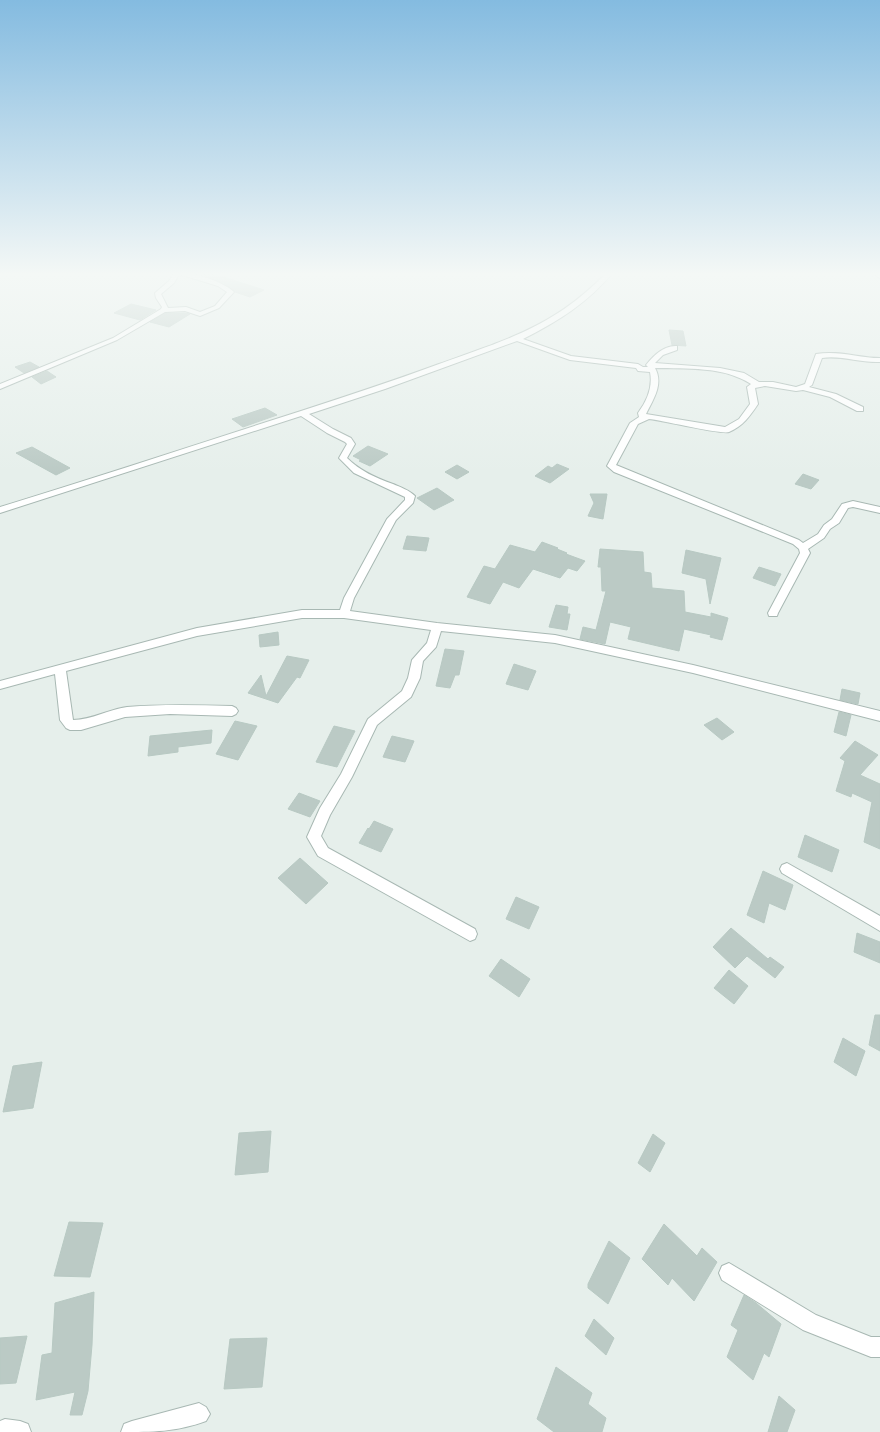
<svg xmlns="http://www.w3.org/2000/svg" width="880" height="1432" viewBox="0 0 880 1432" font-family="Commissioner,sans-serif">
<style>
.building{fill:#bbcac5;stroke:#b8c9c3}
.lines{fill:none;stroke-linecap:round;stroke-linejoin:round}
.minor-casing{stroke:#a8b8b3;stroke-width:2}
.minor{fill:#fff;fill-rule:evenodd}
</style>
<rect width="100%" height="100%" fill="#e6efeb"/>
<path class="building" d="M202,272H208L264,290L250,297L235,292L224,283L201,275Z
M131,304L156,310L140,320L114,313Z
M165,313H185L190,314L169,327L150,322Z
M669,330L683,331L686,346L672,345Z
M30,362L39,367L24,373L15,367Z
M47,371L56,377L41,384L32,377Z
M265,408L277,415L243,427L232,419Z
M368,446L388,454L370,466L359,461L361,460L353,456Z
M32,447L70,468L56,475L16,453Z
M557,464L569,469L550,483L535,476L548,466L552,468Z
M457,465L469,472L457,479L445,472Z
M803,474L819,480L811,489L795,484Z
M437,488L454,500L434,510L417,498Z
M590,494H607L603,519L588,516L594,503Z
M407,536L429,538L426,551L403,549Z
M542,542L558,548L557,549L567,553L566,554L585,561L577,571L568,568L560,578L533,569L519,588L503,582L490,604L467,597L484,566L495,569L510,545L535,552Z
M600,549L643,552L644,572L651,573L652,588L684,591L685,612L711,617V613L728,618L722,640L710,637L711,635L684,629L679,651L628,639L631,627L610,622L605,644L580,639L583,627L596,630L606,591H602L601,567H598Z
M686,550L721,558L710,604L706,579L682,573Z
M759,567L781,574L775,586L753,578Z
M556,605L568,607L567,614H570L567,630L549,627Z
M278,632L279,645L260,647L259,635Z
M445,649L464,651L459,675H455L450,688L436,686Z
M287,656L309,660L300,678L297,677L278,703L248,693L261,675L266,696Z
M514,664L536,671L528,690L506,684Z
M842,689L860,693L858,704L840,700Z
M839,712L851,715L846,736L834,732Z
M717,718L734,732L722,740L704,725Z
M235,721L257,726L238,760L216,754Z
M334,726L355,731L337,767L316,762Z
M212,730L211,743L178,747V752L148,756L150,736Z
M392,736L414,741L405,762L383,757Z
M855,741L878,755L860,775L880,784V849L864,842L872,802L852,793L851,797L836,791L845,761L840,758Z
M299,793L320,801L310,817L288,809Z
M374,821L393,829L381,852L359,843L368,828L369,829Z
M805,835L839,850L832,872L798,857Z
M300,858L328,883L306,904L278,878Z
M763,871L793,885L785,910L769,903L764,923L747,915Z
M516,897L539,907L529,929L506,919Z
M731,928L768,959L770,957L784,967L775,978L747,956L735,968L713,947Z
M857,933L880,942V963L854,952Z
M501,959L530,979L519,997L489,976Z
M729,970L748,986L734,1004L714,988Z
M875,1015H880V1051L869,1045Z
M843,1038L865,1051L856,1076L834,1062Z
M42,1062L33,1108L3,1112L13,1066Z
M271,1131L268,1172L235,1175L239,1133Z
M653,1134L665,1143L650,1172L638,1163Z
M69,1222L103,1223L90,1277L54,1276Z
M664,1224L697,1256L702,1248L717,1262L694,1301L672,1278L668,1285L642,1259Z
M609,1241L630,1258L608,1304L588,1288V1284Z
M94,1292L92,1345L88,1391L82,1415H70L75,1392L36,1400L42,1355L52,1353L55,1303Z
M744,1295L756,1303L781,1324L769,1357L764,1353L753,1380L727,1357L738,1330L731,1325Z
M594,1319L614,1338L606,1355L585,1336Z
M27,1336L16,1383L0,1384V1338Z
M267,1338L262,1387L224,1389L230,1339Z
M556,1367L592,1393L588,1404L606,1418L602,1432H554L537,1419Z
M779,1396L795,1410L787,1432H768Z"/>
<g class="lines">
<defs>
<path id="minor" d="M179,272C193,272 224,282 234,292L219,308L200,316L185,311L165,312L117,340L0,389V384L113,338L161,309L162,307L156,298L155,293L169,281L174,274ZM182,275L218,286L227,292L215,306L200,312L186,307L168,308L161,294L174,283L178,276Z
M607,272H613C589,302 557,322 523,339L571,356L638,364L643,367H648L646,365C653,356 664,345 677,346V350L663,355L655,363L720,368L744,373L759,382H773L796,387L805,384L816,354C838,350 859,358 880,358V362C860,363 841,355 822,358L812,385L809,387L836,394L863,407V411H857L830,397L803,390L796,391L765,386L755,388L758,404C750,416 743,426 729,432C722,435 661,420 649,419L638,424L616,465L799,540L803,543L818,534L824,525L832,519L842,504L853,501L880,507V513L853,507L848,508L839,523L830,529L824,538L808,549L810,553L778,613L777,616H769L768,613L800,553L799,549L793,544L614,472L607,466L630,423L639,417L638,413C647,401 653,387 650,372L638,371L636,368L570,360L517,341L385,389L309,414L333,429L351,438L355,444L347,458C360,471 376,478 393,484C400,487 409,490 415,496L413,503L396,520L354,598L350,611L437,623L555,635L693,665L880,711V721L693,673L555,643L441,631L436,647L423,661L420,678L411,697L377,725L352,777L330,815L321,836L328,848L475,929L477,934L475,939L470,941L318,856L307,837L320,808L341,774L368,719L402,691L408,678L412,660L427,643L431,630L344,618H302L197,636L66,671L73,720C92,720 109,709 127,707C162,704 197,705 232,706L236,708L238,711L236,714L232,716L170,714L125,717L81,730H70L66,728L60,720L55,674L0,689V681L197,628L302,610H340L344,598L387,519L405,500V497L354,473L339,458L347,444L345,442L327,433L301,416L0,513V507C101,476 201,443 301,411C347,396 393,381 439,364C506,340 556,326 607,272ZM655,368C687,369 723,366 751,384L747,387L750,404L739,419L725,427L646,414C653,400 664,384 655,368Z
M871,272L880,273V278Z
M787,863L880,916V931L782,873L780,869L782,865Z
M729,1263L816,1315L871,1337H880V1357H871L803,1330L722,1280L719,1273L722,1266Z
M199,1403L206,1407L210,1414L206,1421C176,1432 153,1432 121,1432L124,1424L132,1421Z
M5,1419L20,1421L28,1424L31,1432H0V1421Z"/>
</defs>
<use href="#minor" class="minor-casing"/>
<use href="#minor" class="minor"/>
</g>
<linearGradient id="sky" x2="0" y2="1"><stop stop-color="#84bbe0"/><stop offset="0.58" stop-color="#f4f8f6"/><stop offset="1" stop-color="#f4f8f6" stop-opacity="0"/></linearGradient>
<rect width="880" height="473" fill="url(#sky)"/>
</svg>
